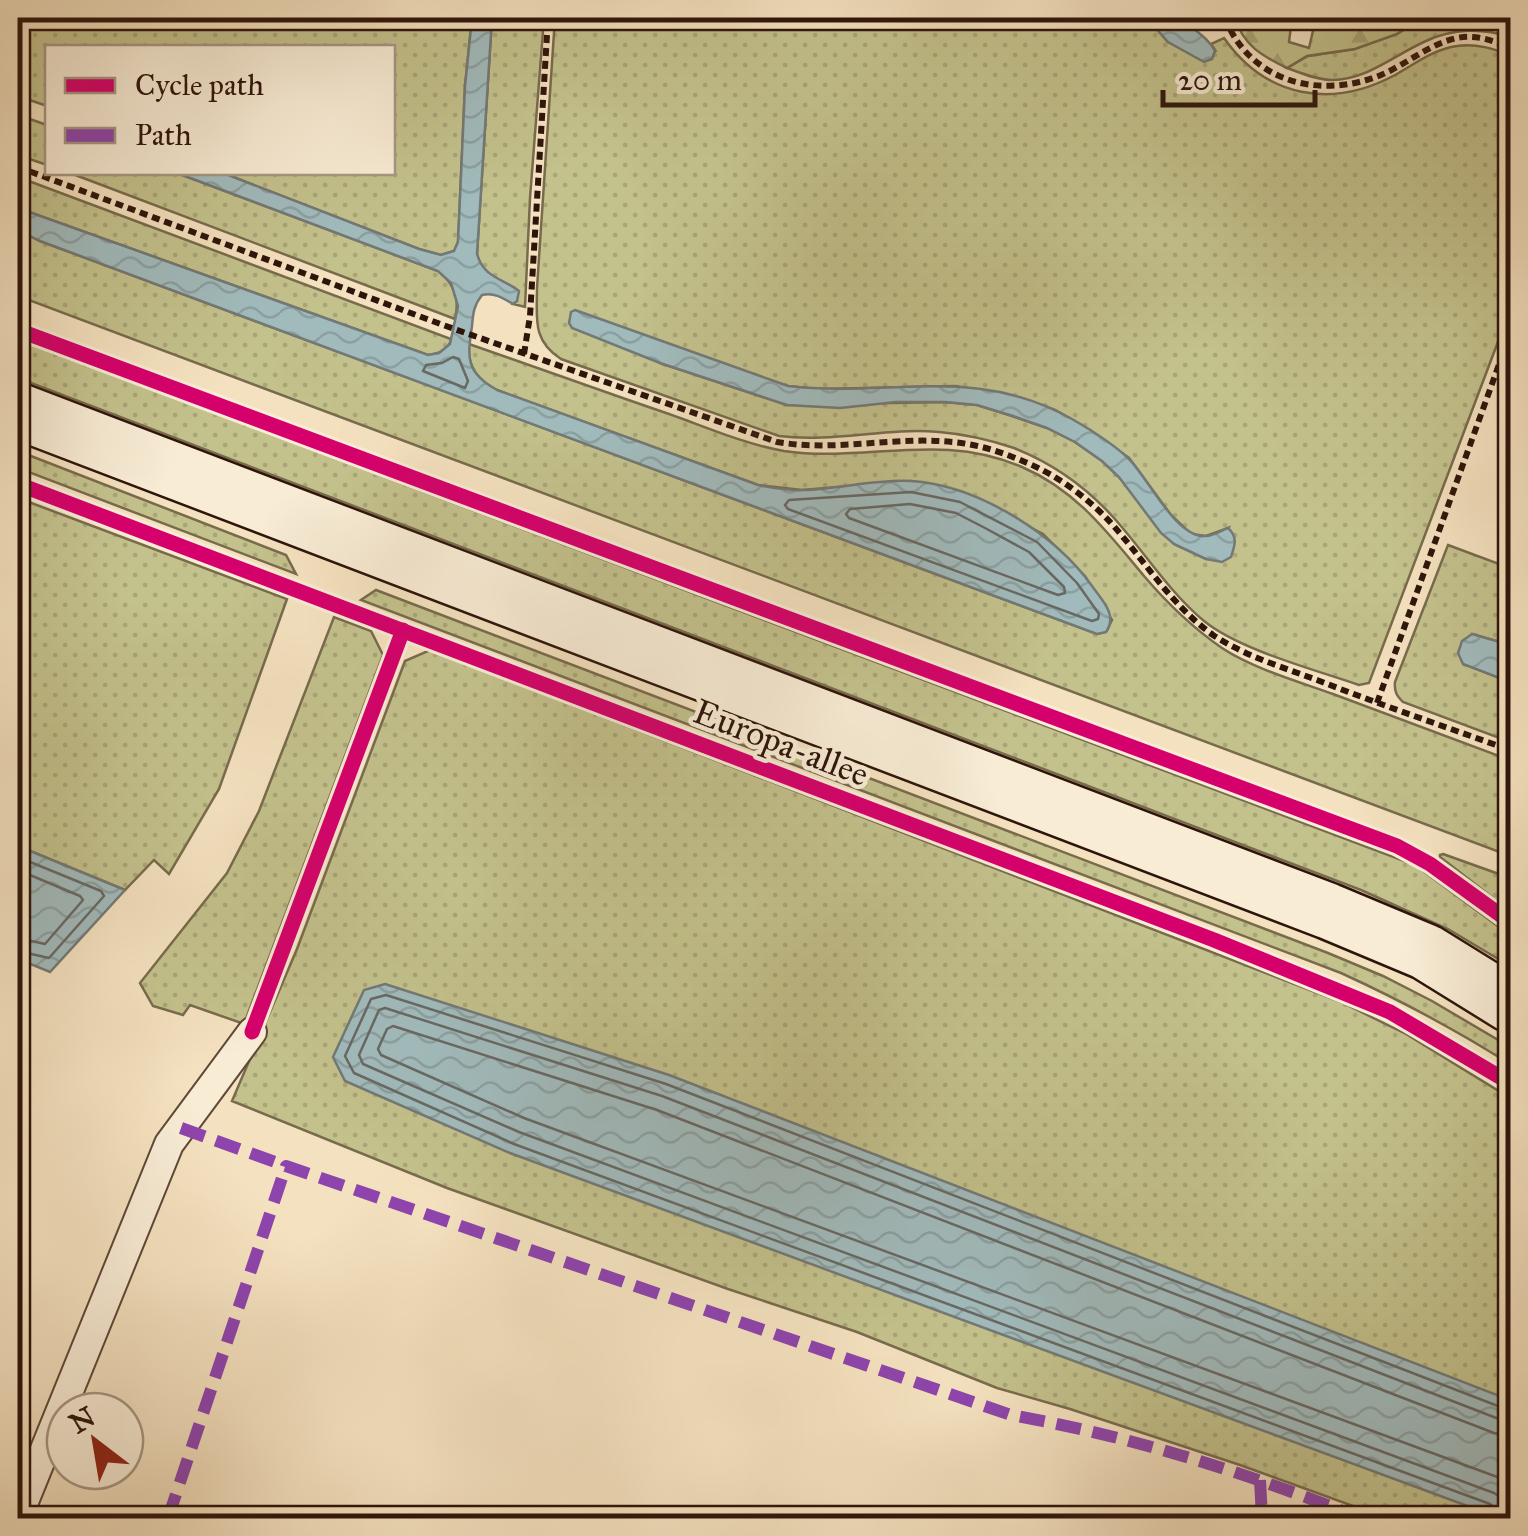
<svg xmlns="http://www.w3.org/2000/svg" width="1528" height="1536" viewBox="0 0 1528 1536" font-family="'IM FELL Great Primer',serif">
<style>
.grass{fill:url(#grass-dots);stroke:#786b4c;stroke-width:2.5;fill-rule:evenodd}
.forest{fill:url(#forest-firs);stroke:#786b4c;stroke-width:2.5}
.water{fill:url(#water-waves);stroke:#737976;stroke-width:2.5}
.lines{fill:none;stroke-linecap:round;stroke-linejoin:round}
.shore{stroke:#686864;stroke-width:2.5}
.lane-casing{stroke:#604838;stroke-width:32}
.secondary-casing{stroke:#2e150b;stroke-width:60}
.path{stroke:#2e150b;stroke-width:6;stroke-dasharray:8 5;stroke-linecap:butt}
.lane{stroke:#f8ecd5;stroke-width:28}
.secondary{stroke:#f8ecd5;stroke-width:55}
.quiet{stroke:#8e44ad;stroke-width:12;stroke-dasharray:25 12;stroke-linecap:butt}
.cycleway-casing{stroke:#f8ecd5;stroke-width:21}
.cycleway{stroke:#d6006c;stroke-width:15}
.labels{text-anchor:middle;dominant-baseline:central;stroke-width:9;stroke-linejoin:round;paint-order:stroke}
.street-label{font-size:35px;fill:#2e150b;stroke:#f8ecd5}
</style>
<defs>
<pattern id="grass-dots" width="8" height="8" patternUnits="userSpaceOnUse" patternTransform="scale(2.5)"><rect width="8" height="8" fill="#c3c18c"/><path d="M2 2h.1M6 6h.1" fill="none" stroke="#a8a577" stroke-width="1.8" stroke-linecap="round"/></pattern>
<pattern id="forest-firs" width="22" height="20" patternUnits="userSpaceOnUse" patternTransform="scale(2.5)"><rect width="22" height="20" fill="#c3c18c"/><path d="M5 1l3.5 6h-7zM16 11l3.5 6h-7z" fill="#a8a577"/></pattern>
<pattern id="water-waves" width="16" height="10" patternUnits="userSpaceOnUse" patternTransform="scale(2.5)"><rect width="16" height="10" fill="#a1bbbd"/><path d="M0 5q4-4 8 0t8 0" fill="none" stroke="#8ba0a1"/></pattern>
</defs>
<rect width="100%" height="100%" fill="#f4e1bf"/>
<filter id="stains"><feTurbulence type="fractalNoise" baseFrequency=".002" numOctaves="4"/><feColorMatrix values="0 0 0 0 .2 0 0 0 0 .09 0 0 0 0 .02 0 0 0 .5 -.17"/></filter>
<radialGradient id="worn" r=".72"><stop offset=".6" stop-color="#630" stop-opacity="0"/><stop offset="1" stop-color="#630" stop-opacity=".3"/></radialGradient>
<path class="grass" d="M18,18H472L465,86L458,242L454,251L441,255L419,249L223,173L392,172V48H48L47,106L18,96Z
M492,18H544L530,198L525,307L513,304L517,301L515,288C497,280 482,274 477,254Z
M555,18H1147L1168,42L1215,50L1211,44L1224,38C1266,98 1332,109 1395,75C1415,64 1434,49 1457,46C1476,43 1494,49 1510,55V310L1369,683L1359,685C1313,669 1240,650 1204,621C1168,591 1144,551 1113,517C1086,487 1052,463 1014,448C990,440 964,434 939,432C886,427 833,443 779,436L561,359C532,340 537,319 537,288ZM660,363L725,365L788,386L819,389L956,386L1022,398L1055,410L1090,430L1129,458L1171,515L1191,534L1206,536L1228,528L1206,559L1174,544L1119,477L1102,461L1075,442L1047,428L1012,416L977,405L945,402L787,405Z
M1419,18H1510V37C1483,28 1453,28 1426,41C1394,55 1369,79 1332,80C1317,80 1301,73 1287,68L1308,56L1355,49L1413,24Z
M18,115L47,125V165L18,155Z
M70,173H177L438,271C454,283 460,299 455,319Z
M18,177L451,339C449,351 439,353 428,355L18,208Z
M18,230L40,241L1097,634L1106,632L1112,620L1085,576L1043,534L963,492L911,481L802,490L758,485L497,390C478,380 467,367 469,344C535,367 602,391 669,414C706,427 744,444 784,451C866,463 940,431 1022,467C1076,490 1108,533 1144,576C1167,603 1193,628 1222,648C1252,668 1299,682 1333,694C1393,716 1452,738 1510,760V856L18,296Z
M18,339L1415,865L1510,935V966L1448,929L1361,890L18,378Z
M18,451L286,555L296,574L18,468Z
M18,498L287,599L219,789L169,874L154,860L125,890L18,846Z
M1448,545L1510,568V645L1472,634L1464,664L1510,682V742L1403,702C1397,696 1394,692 1395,682Z
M376,590L1328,953L1383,976L1432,1001L1510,1047V1064C1456,1030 1400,1000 1341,973L361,600Z
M334,617L371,631L383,655L244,1024L190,1005L183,1015L153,1006L140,983L227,873L259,811Z
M430,650L1341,1002L1406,1034L1510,1098V1518H1386L1240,1465L1070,1409L997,1388L857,1332L728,1289L447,1188L232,1101L297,949L405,661Z
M1443,854L1510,878V911L1440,857V855Z"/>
<path class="forest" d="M1235,18H1292L1289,42L1309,48L1316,18H1419L1413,24L1397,34L1355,49L1307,56L1287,68C1262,56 1243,45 1235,18Z"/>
<path class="water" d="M472,18H492L477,254C483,277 502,278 519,291L517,301L513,304C503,298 494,292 482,295C474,305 473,313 472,326C467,359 466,373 497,390L758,485C774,488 789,491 804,490C839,489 876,479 911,481C977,485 1054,533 1092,586C1102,600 1118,615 1106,632L1097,634L40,241L18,230V208L428,355L439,353L450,344L458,306L451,283L438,271L177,173H223L419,249L441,255L454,251L458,242L465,86Z
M1147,18H1181C1192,29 1208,37 1215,51L1212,59L1204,62L1168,42Z
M575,310L788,386C890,398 975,364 1072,419C1091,430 1112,443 1128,458C1148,477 1176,539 1206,536C1213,536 1222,530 1228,528C1238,537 1235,545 1231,557L1222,562L1206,559L1174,544L1161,533L1119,477L1102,461L1075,442L1047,428L1013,416L977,405L945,402H896L840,408L787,405L660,363L572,328L569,323L571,312Z
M1472,634L1510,645V682L1463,664L1458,653L1462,641Z
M18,846L125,890L50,972L18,959Z
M385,984L669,1075L1510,1400V1518H1500L510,1153L345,1081L333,1057L364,990Z"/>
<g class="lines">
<path class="shore" d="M453,357L459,359L468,381L465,388L423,371L426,365L442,363Z
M911,492L960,502L1037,542L1077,583L1099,614L1098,619L1092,621L788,509L785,505L789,500Z
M910,504L956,513L985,528L1029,552L1064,587L1065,593L1058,595L849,518L846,514L850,509Z
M18,857L101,891L104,896L49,958L18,951
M18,870L80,896L83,900L45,944L18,938
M1510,1421L1499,1419L662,1096L385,1008L379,1010L359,1055L363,1064L519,1132L1494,1493L1505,1500L1510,1512
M1510,1436L1494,1433L657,1110L393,1026L387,1029L378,1049L381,1055L524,1118L1500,1478L1510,1485
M1498,1518L1497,1510L1490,1504L514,1144L354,1073L345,1056L371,999L386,995L666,1084L1503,1408H1510"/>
<defs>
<path id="lane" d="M18,1516L169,1144L252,1032"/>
<path id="secondary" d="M18,411L1328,911L1426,952L1510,1004"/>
</defs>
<use href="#lane" class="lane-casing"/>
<use href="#secondary" class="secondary-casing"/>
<path class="path" d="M1225,18C1250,82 1319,100 1381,75C1407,64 1429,44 1457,38C1476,34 1493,41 1510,47
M18,167L443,325L777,442C838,452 893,436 952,442C977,444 1002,452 1025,462C1057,475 1088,498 1111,523C1145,561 1171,605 1213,635C1245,656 1282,667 1317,680C1381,705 1446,727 1510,750
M524,354L530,316L548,18
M1377,703L1510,334"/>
<use href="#lane" class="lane"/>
<use href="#secondary" class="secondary"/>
<path class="quiet" d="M181,1128L286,1166
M1260,1480L1262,1518
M168,1518L286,1166L1011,1415C1130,1436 1248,1473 1360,1518"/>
<defs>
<path id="cycleway" d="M18,330L1397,846L1430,864L1510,922
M18,484L1214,940L1390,1012L1510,1083
M252,1032L403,630"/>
</defs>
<use href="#cycleway" class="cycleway-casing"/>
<use href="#cycleway" class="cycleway"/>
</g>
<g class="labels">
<g class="street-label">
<text transform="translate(781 743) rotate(21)">Europa-allee</text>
</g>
</g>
<rect width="1528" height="1536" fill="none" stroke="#f4e1bf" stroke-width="60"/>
<rect x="20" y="20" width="1488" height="1496" fill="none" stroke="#2e150b" stroke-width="5"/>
<rect x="30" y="30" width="1468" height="1476" fill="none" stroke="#2e150b" stroke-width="2.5"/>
<rect x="45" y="45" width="350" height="130" fill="#f8ecd5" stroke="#a79684" stroke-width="2.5"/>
<rect x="65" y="78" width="50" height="15" fill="#d6006c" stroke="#a79684" stroke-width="2.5"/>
<text x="135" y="95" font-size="30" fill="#2e150b">Cycle path</text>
<rect x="65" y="128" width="50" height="15" fill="#8e44ad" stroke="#a79684" stroke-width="2.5"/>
<text x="135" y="145" font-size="30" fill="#2e150b">Path</text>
<g transform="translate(95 1441) rotate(329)"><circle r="48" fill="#f8ecd5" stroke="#a79684" stroke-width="2.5"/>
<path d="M0-8L18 38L0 25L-18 38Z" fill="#8f2418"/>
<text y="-15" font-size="28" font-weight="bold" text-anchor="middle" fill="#2e150b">N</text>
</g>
<path d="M1163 90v15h152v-15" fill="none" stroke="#2e150b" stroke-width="5"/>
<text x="1178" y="90" font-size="30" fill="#2e150b" stroke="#f8ecd5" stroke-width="8" paint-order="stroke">20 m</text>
<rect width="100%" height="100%" filter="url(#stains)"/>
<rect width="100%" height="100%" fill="url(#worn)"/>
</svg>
